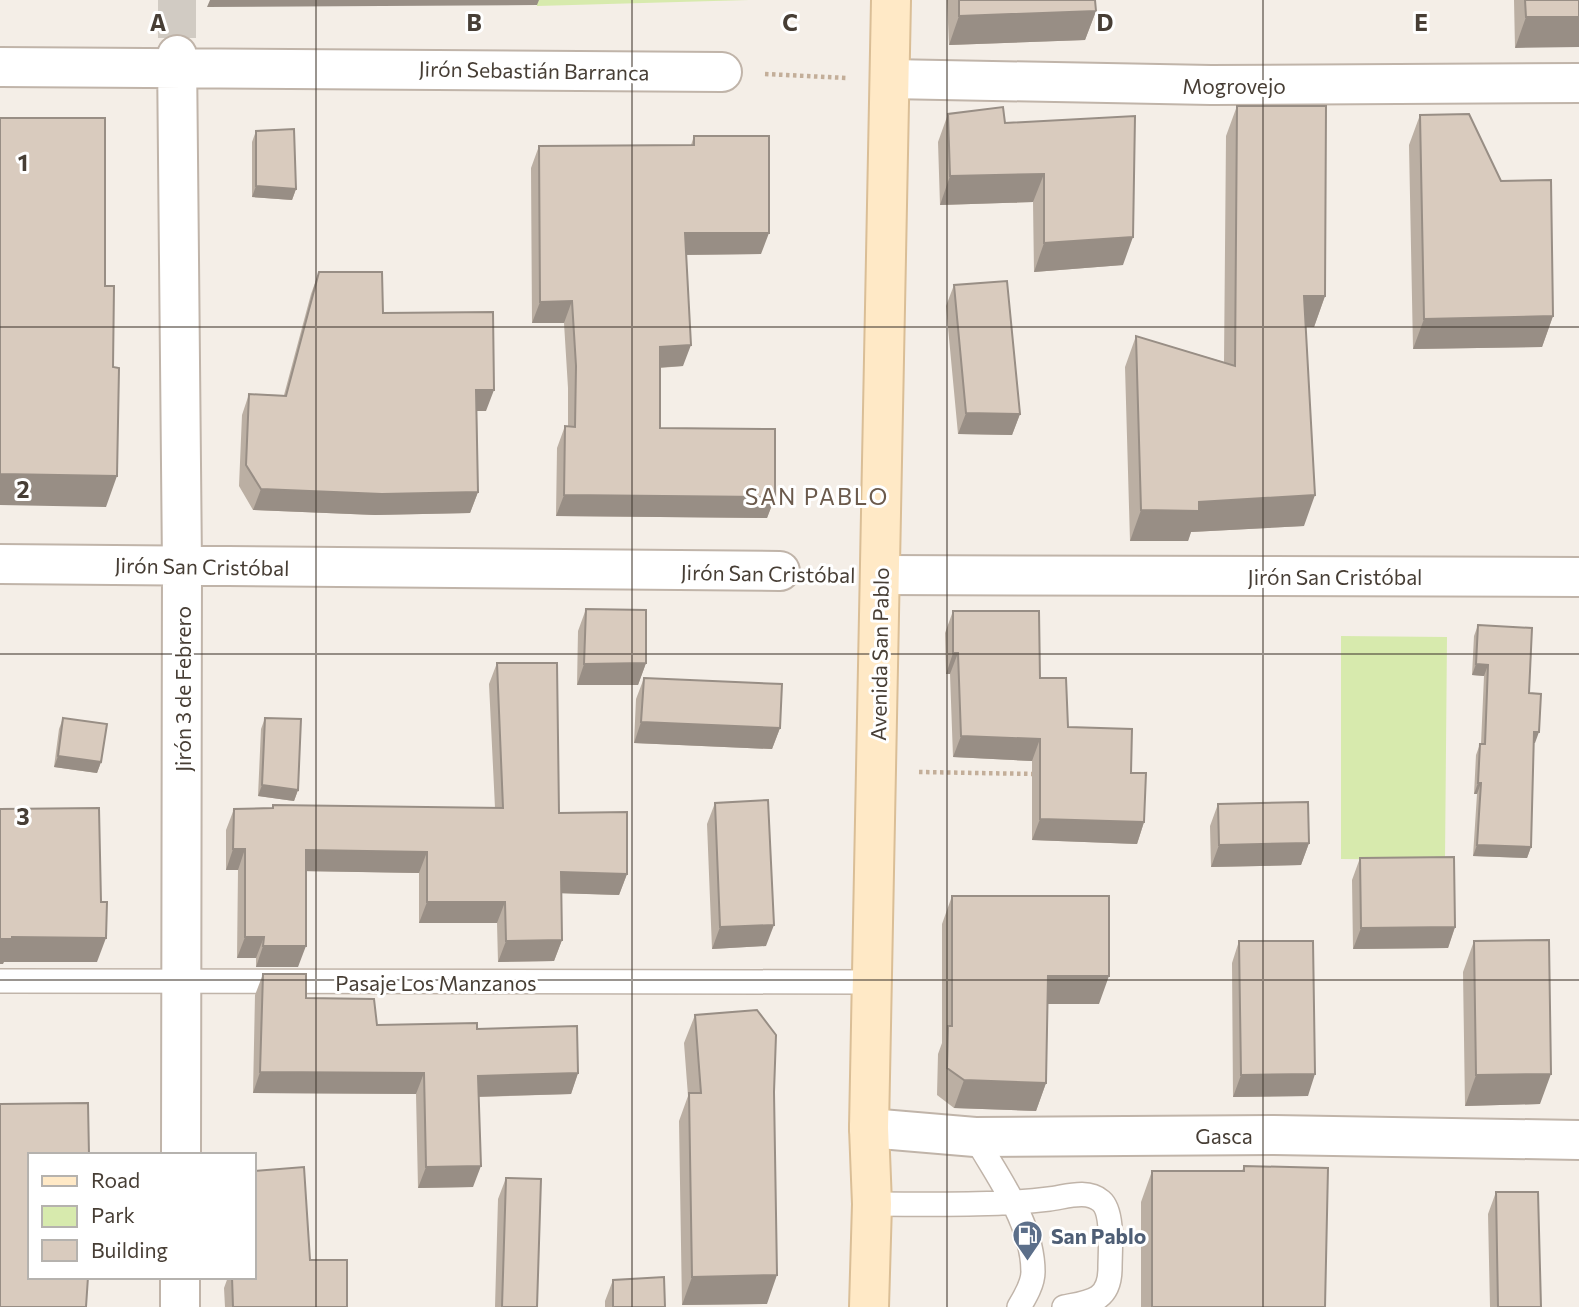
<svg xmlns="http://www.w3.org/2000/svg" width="1579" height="1307" viewBox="0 0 1579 1307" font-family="Commissioner,sans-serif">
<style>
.green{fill:#d7eaad}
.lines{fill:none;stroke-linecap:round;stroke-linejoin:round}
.street-tunnel{stroke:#d1cbc3;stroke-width:38;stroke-dasharray:38 19;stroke-linecap:butt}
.lane-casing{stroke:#c0b4a9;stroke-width:26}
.street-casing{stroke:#c0b4a9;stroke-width:42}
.secondary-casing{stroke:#dabe96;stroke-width:42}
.path{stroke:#c3ae99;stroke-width:4.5;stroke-dasharray:3.5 3.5;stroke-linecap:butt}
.lane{stroke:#fff;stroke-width:23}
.street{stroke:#fff;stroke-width:38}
.secondary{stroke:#ffe9c6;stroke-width:38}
.wall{fill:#bbafa3}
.shaded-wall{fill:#988e85}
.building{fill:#d9cbbe;stroke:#988e85;stroke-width:2}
.grid{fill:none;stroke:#473e35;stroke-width:2;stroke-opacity:0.55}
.labels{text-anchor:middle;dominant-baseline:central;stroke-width:6;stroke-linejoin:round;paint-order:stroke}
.street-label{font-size:21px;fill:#473e35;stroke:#fff}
.service-label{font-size:21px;font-weight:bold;fill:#4e5e75;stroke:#fff;text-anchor:start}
.neighbourhood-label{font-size:23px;letter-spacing:2px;fill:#6b5a4c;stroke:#fff}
.grid-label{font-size:23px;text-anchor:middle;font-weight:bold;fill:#473e35;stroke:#fff;stroke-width:6;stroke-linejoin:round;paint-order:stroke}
</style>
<rect width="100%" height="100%" fill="#f4eee7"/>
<path class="green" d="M537,0H749L537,6Z
M1341,636L1447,637L1445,860L1341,859Z"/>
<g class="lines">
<path class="street-tunnel" d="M177,0V55"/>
<defs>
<path id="lane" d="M0,981L872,982
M975,1137C998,1178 1033,1223 1033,1272C1033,1284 1025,1297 1019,1307
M872,1204C931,1204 991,1206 1049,1199C1066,1197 1087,1189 1101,1201C1114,1212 1110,1251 1110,1268C1110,1301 1090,1302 1064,1307"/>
<path id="street" d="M177,55L182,566L181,1155
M0,67L722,72
M890,79L1211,85L1579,83
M0,564L780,571
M881,575L1579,577
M869,1128L975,1137L1274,1135L1579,1140
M180,1307V1277"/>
<path id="secondary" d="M869,1307L872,1204L869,1128L891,0"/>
</defs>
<use href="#lane" class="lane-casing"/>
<use href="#street" class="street-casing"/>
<use href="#secondary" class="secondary-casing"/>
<path class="path" d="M765,74L847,78
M919,772L1036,774"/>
<use href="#lane" class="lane"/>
<use href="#street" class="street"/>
<use href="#secondary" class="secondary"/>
</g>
<path class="wall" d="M947,0H1095L1096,11L1085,40L949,45Z
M1514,0H1579L1515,48Z
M1237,106L1325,296L1314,327H1306L1304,526L1191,532L1188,541H1130L1125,367L1136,336L1224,362L1226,136Z
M948,114L1005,123L1123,265L1034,272L1033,202L940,205L938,142Z
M1420,115L1553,316L1542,347L1413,349L1409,145Z
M256,131L296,189L292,200L252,197V142Z
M694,136L761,254L686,255L683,366L660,368V428L775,497L767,518L556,516L557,448L565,426H568V388L564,323H532L531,168L539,146L691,145Z
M319,272L383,313L486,411H477L478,492L470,513L375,515L253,510L239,486L242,415L249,394L284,395L311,294Z
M954,285L1020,414L1012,435L958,434L946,306Z
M586,609L646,663L638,685H577L578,631Z
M953,611L1040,678L1068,727L1131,773L1144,822L1137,844L1032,840V761L953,757L950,674H946L945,633Z
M1478,625L1529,693L1535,743H1534L1531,847L1527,858L1473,856L1477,794H1474L1476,755L1480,744H1481L1484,676L1472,675L1474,636Z
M497,663L559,813L627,874L619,895L561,893L562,940L554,961L498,962L497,923H419V873L306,871L298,967H256V958H237L238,870H226V830L234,809L272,808L273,805L495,808L489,684Z
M644,678L780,728L772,749L634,743L636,699Z
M63,718L101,762L97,773L54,767L59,729Z
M265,718L298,790L294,801L258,796L261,729Z
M715,803L766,946L712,949L707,824Z
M1218,804L1309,843L1301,865L1211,867L1210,826Z
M1360,858L1455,927L1448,948L1353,949L1352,880Z
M952,896L1099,1004H1048L1046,1083L1036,1111L954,1108L937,1095L938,1054L942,1043V924Z
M1239,941L1308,1096L1233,1097L1232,963Z
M1474,941L1540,1104L1465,1106L1463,972Z
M263,974L306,998L377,1025L477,1029L578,1073L571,1094L479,1097L473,1187L418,1188L416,1094L253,1093L255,995Z
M695,1015L767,1304L682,1305L679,1121L688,1096L684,1043Z
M1244,1166L1325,1307H1141V1202L1152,1171H1242Z
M506,1178L537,1307H495L498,1199Z
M1496,1192L1541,1307H1490L1488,1214Z
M310,1260L347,1307H225L224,1288L228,1277H254Z
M613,1280L665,1307H605V1301Z"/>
<path class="shaded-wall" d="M210,0H539L537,5L207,7Z
M1096,11L1085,40L949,45L959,16Z
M1526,17H1579V47L1515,48Z
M1044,174L1033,202L940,205L950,176Z
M256,186L296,189L292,200L252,197Z
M685,233H769L761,254L677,255Z
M1133,237L1123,265L1034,272L1044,243Z
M1304,296H1325L1314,327L1293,326Z
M572,301L564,323H532L540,302Z
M1553,316L1542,347L1413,349L1424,319Z
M691,345L683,366L652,368L660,347Z
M476,390H494L486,411H469Z
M966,413L1020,414L1012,435L958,434Z
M0,474L117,476L106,507L0,505Z
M261,489L478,492L470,513L375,515L253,510Z
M564,495L775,497L767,518L556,516Z
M1315,495L1304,526L1191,532L1188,541H1130L1141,510L1199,502Z
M953,653H958L950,674H946Z
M646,663L638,685H577L584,664Z
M1476,664L1488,665L1484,676L1472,675Z
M641,722L780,728L772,749L634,743Z
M1534,732H1539L1535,743H1530Z
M961,736L1040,739L1032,761L953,757Z
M58,756L101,762L97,773L54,767Z
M1478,783H1481L1477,794H1474Z
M262,785L298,790L294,801L258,796Z
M1040,819L1144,822L1137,844L1032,840Z
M1309,843L1301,865L1211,867L1219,845Z
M1477,845L1531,847L1527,858L1473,856Z
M233,849H245L238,870H226Z
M306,850L427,852L419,873L298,871Z
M561,872L627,874L619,895L553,893Z
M427,902H505L497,923H419Z
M774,925L766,946L712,949L720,927Z
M1455,927L1448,948L1353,949L1361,928Z
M12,937L106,938L97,962H4L3,964H0V939Z
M245,937H264L256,958H237Z
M562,940L554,961L498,962L506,941Z
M263,946H306L298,967H256Z
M1048,976H1109L1099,1004H1038Z
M260,1072L424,1073L416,1094L253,1093Z
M578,1073L571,1094L470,1097L478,1076Z
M1315,1074L1308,1096L1233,1097L1241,1075Z
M1551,1074L1540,1104L1465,1106L1476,1075Z
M964,1080L1046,1083L1036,1111L954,1108Z
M481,1166L473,1187L418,1188L426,1167Z
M777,1275L767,1304L682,1305L692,1277Z"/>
<path class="building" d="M959,0H1095L1096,11L959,16Z
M1525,0H1579V17H1526Z
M1237,106H1326L1325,296H1304L1315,495L1199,502V511L1141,510L1136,336L1235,366Z
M1003,107L1005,123L1135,116L1133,237L1044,243V174L950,176L948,114Z
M1469,114L1501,181L1551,180L1553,316L1424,319L1420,115Z
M0,118H105V286H114L113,367L119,368L117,476L0,474Z
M294,129L296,189L256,186V131Z
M694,136H769V233H685L691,345L660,347V428L775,429V497L564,495L565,426L575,427L576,366L572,301L540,302L539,146L694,145Z
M319,272H382L383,313L493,312L494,390H476L478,492L382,494L261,489L246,465L249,394L286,396Z
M1007,281L1020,414L966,413L954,285Z
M586,609L646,610V663L584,664Z
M953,611H1039L1040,678H1066L1068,727L1132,729L1131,773H1146L1144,822L1040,819V739L961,736L958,653H953Z
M1478,625L1532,628L1529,693L1541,694L1539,732H1534L1531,847L1477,845L1481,783H1478L1480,744H1485L1488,665L1476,664Z
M497,663H557L559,813L627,812V874L561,872L562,940L506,941L505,902H427V852L306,850V946H263L264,937H245V849H233L234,809L273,808V805L503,808Z
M644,678L782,684L780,728L641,722Z
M63,718L107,724L101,762L58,756Z
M265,718L301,719L298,790L262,785Z
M768,800L774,925L720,927L715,803Z
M1308,802L1309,843L1219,845L1218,804Z
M99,808L101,902H107L106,938L12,937V939H0V809Z
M1454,857L1455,927L1361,928L1360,858Z
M952,896H1109V976H1048L1046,1083L964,1080L947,1068L948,1026H952Z
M1549,940L1551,1074L1476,1075L1474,941Z
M1239,941H1313L1315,1074L1241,1075Z
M263,974H306V998L374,999L377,1025L477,1023V1029L577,1026L578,1073L478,1076L481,1166L426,1167L424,1073L260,1072Z
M757,1010L776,1035L774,1092L777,1275L692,1277L689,1093H701L695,1015Z
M88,1103L89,1155H30V1277H88L86,1307H0V1104Z
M1244,1166L1328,1168L1325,1307H1152V1171H1244Z
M304,1167L310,1260H347V1307H233L232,1277H254V1171Z
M506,1178L541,1179L537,1307H502Z
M1496,1192H1538L1541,1307H1498Z
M664,1277L665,1307H613V1280Z"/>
<path class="grid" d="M316,0V1307M632,0V1307M947,0V1307M1263,0V1307M0,327H1579M0,654H1579M0,980H1579"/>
<defs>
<symbol id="fuel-pin" viewBox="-11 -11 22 30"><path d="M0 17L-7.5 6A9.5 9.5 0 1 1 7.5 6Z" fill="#5c6f8a" stroke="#fff"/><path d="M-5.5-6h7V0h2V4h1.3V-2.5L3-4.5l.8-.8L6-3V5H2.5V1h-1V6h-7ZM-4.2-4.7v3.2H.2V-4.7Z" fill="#fff"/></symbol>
</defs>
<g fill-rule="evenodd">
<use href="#fuel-pin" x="1010" y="1218" width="35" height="47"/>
</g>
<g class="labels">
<g class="street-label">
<text transform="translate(534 70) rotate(1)">Jirón Sebastián Barranca</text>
<text x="1234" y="85">Mogrovejo</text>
<text transform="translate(202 566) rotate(1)">Jirón San Cristóbal</text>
<text transform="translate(768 573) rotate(1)">Jirón San Cristóbal</text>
<text x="1335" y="576">Jirón San Cristóbal</text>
<text transform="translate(879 654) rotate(-89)">Avenida San Pablo</text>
<text transform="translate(182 689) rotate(-90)">Jirón 3 de Febrero</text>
<text x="436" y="982">Pasaje Los Manzanos</text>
<text x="1224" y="1135">Gasca</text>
</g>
<g class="service-label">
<text x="1051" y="1235">San Pablo</text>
</g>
<g class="neighbourhood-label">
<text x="817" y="496">SAN PABLO</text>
</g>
</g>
<g class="grid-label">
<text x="158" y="31">A</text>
<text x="474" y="31">B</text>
<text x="790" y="31">C</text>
<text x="1105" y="31">D</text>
<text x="1421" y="31">E</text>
<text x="23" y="171">1</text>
<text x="23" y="498">2</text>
<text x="23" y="825">3</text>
</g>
<rect x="28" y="1153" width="228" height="126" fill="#ffffff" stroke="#b5b2ae" stroke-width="2"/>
<rect x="42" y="1176" width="35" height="10" fill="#ffe9c6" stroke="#b5b2ae" stroke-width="2"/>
<text x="91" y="1188" font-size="21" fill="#473e35">Road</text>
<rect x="42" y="1206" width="35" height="21" fill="#d7eaad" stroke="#b5b2ae" stroke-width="2"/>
<text x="91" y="1223" font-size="21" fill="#473e35">Park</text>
<rect x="42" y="1240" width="35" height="21" fill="#d9cbbe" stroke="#b5b2ae" stroke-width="2"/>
<text x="91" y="1258" font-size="21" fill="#473e35">Building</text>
</svg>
